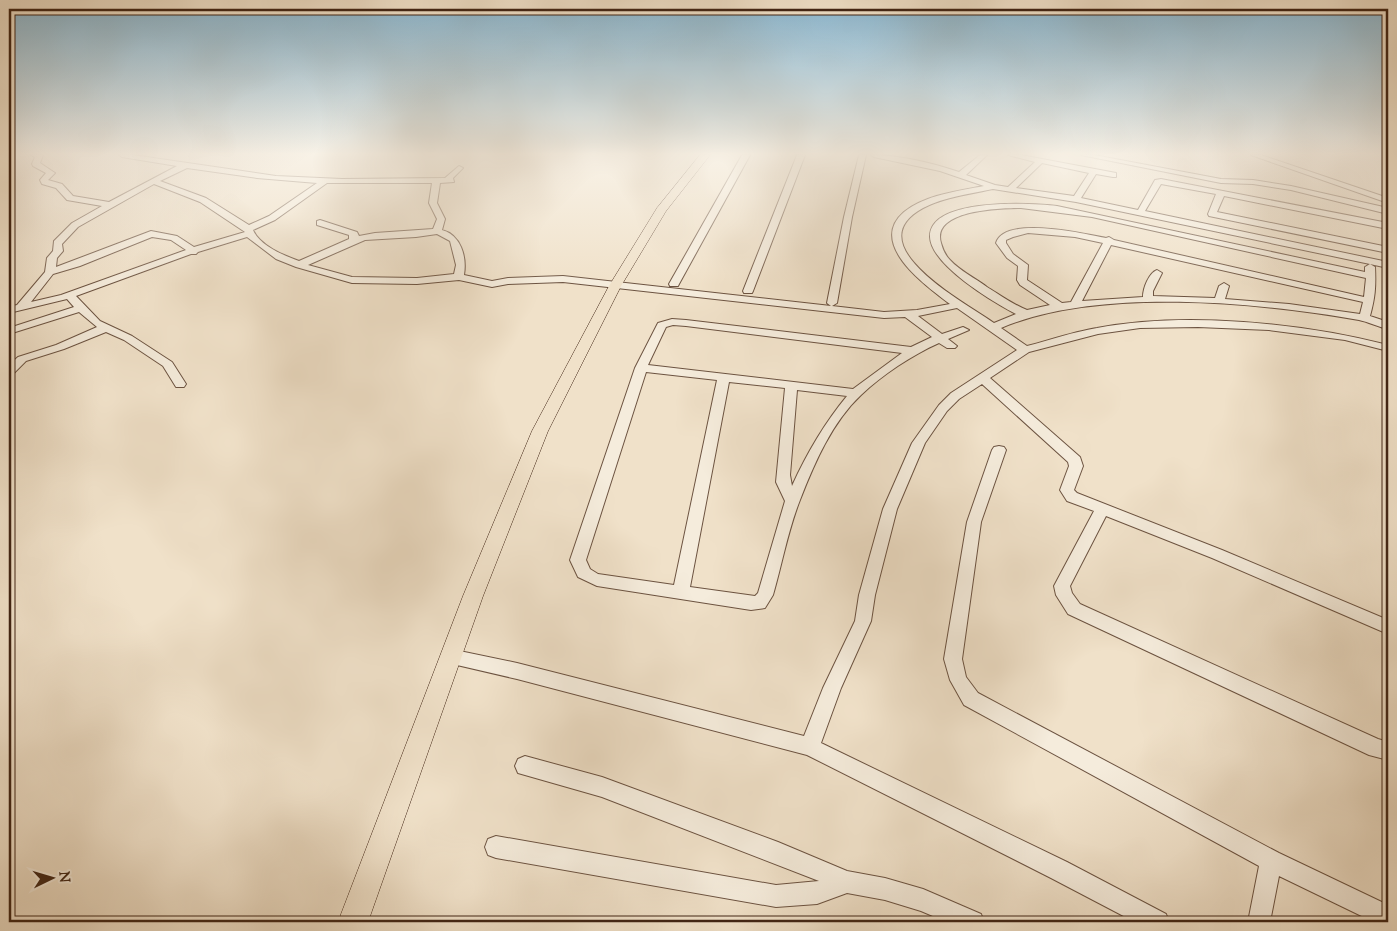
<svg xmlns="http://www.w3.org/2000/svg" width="1397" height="931" viewBox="0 0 1397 931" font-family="'Sorts Mill Goudy',serif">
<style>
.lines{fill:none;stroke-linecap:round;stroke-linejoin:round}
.minor-casing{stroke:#6c5341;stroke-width:2}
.major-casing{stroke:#402414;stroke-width:1}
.minor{fill:#f5ecdc;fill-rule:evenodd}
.major{fill:#f0e1c9;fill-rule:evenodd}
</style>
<rect width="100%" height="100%" fill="#f0e1c9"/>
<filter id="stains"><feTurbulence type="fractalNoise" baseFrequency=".004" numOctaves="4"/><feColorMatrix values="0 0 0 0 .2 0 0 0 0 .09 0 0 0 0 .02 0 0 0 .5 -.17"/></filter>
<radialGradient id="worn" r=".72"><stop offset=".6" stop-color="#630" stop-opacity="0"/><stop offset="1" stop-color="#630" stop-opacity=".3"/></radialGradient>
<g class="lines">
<defs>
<path id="minor" d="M31,155H43L40,163L55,173L48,180L62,184L73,196L109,202L177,166L122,157L119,155H133L276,176L342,179L445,178L459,166L463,168L453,178L454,182L440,183L437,203L445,219L442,230C461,235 467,257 464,275L492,281L508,278L563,276L831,306L827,303L844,217L859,155H866L852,217L837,303L832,306L884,312L917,310L950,304C926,286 867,244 904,212C925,195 958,191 984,186L940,171L874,157L871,155C900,155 932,163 959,172L980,155H987L966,175L995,185L1008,187L1035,162L1008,155H1021L1116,173V177H1113L1096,174L1081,198L1138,210L1155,180L1161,179L1388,223V229L1224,196L1217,212L1388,247V253L1209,216L1208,214L1216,194L1161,184L1145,211L1388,262V268L1370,264L1375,267C1376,287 1375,298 1370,316L1388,322V329C1378,327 1369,322 1359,320C1257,302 1097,287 1001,328L1027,346C1050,340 1073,332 1097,328C1185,311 1302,323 1388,345V351L1345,340L1269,330L1198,327L1140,328L1098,334L1029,352L990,378L1080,457L1083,466L1074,490L1077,493L1222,550L1388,620V634L1212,558L1106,516L1070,586L1072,593L1080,604L1378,739L1388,742V760L1369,755L1068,614L1056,595L1054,586L1094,511L1067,501L1060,490L1069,466L1068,462L982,384L959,399L947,411L925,443L897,509L875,595L871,621L841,688L821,743L1067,862L1166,914L1169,922H1135L1051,878L807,755L517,679L444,662L441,657L444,652L450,649L517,663L804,736L823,688L855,621L859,595L883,509L912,443L939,405L951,393L1017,350L957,308L918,316L942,334L963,327L969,330L948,339L957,346L955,348H947L939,343C912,355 882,375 861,395C832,422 814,464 800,500C788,530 782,564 773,595L765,608L751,610L597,586L578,577L570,560L635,368L658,323L672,319L686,320L911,347L932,337L905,317L884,318L563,282L508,284L492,287L459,280L417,284L352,283L296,267L276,259L247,237L198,252L196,254H191L76,296L100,321L132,336L172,362L186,384L184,387H176L163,366L124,340L106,332L64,349L26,361L13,374L9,375V365L18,357L56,345L97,327L79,312L9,334V328L74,307L67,299L9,313V307L17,305L45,272L47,258L53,251L54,241L72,223L102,206L67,200L56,188L42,184L40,180L46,173L33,166L32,164L35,157ZM1042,163L1089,173L1074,196L1016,188ZM187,168L257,178L317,183L269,216L249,225L206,198L160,181ZM327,183H432L429,203L437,219L433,229L375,233L359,236L357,232L320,220L317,221V225L349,235V239L299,261C283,255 260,246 253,230L275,220ZM154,184L200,202L245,232L194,247L177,236L151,231L56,267L57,258L63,251L62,244L78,227ZM993,189L1076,202L1370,264L1365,267V272L1057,206C1032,203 929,197 930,237C931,265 993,302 1016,314L994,323C966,303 855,245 923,208C944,197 970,194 993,189ZM1021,208L1092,217L1366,278L1364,297L1114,240L1109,237L1106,238C1086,234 1004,215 996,243L1007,258L1018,266L1017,280L1020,285L1050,305L1027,310C1012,304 1000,295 987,287C975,278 960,271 950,260C945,255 943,250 941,243C931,210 1000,208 1021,208ZM1028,233L1075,237L1103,243L1071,302L1062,303L1027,280L1028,265L1013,254L1006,243V240L1013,237ZM437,234L450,241L456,265L454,274L417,278L352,277L308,265L365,240L416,237ZM152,237L171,240L186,250L61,295L31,302L53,274L80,266ZM1111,245L1363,302L1360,314L1289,304L1225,299L1229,286L1224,283L1219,286L1215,298L1153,296V291L1162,273L1157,270C1149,273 1143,288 1143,297L1082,301ZM673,325L686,326L902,353L853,389L648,365L666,327ZM646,372L717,380L674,585L598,574L590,569L586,560ZM729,382L785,388L776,482L785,501L758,593L755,596L690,587ZM797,390L847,396C824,424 807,453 792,486L790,475Z
M742,155H750L679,284L678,286H670L669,284Z
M797,155H805L753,291L752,293H744L743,291Z
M1081,155H1094L1221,179L1253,180L1291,186L1388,208V214L1291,190L1253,184L1221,183Z
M1251,155H1261L1388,198V203Z
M999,446L1004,447L1006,450L981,522L962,659L966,677L978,693L1279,853L1388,905V922H1374L1279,876L1270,922H1248L1259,866L964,705L950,680L944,659L967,522L992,450L994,447Z
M525,756L602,777L778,842L847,871L885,878L923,889L981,914L984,922H947L921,911L885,900L847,893L817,904L776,907L496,858L488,855L485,847L488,839L496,836L776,885L819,881L602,797L518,773L515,766L518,759Z"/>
<path id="major" d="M700,155H710L666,211L621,286L548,431L483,596L368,922H338L463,596L532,431L609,286L657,208Z"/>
</defs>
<use href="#minor" class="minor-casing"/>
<use href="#major" class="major-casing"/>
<use href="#minor" class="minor"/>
<use href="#major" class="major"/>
</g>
<linearGradient id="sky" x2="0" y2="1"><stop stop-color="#89b8d3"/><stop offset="0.54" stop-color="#f8f2e7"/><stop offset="1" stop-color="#f8f2e7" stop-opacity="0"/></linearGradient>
<rect width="1397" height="285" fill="url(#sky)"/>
<rect width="1397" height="931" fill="none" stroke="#f0e1c9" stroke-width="30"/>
<rect x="10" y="10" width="1377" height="911" fill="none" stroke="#402414" stroke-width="2.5"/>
<rect x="15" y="15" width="1367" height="901" fill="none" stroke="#402414"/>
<g transform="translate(52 878) rotate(85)" stroke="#f5ecdc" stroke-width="4" paint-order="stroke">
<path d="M0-4L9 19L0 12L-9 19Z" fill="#402414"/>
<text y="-8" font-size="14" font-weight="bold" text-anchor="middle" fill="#402414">N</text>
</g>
<rect width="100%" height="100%" filter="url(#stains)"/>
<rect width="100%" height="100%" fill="url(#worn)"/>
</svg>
